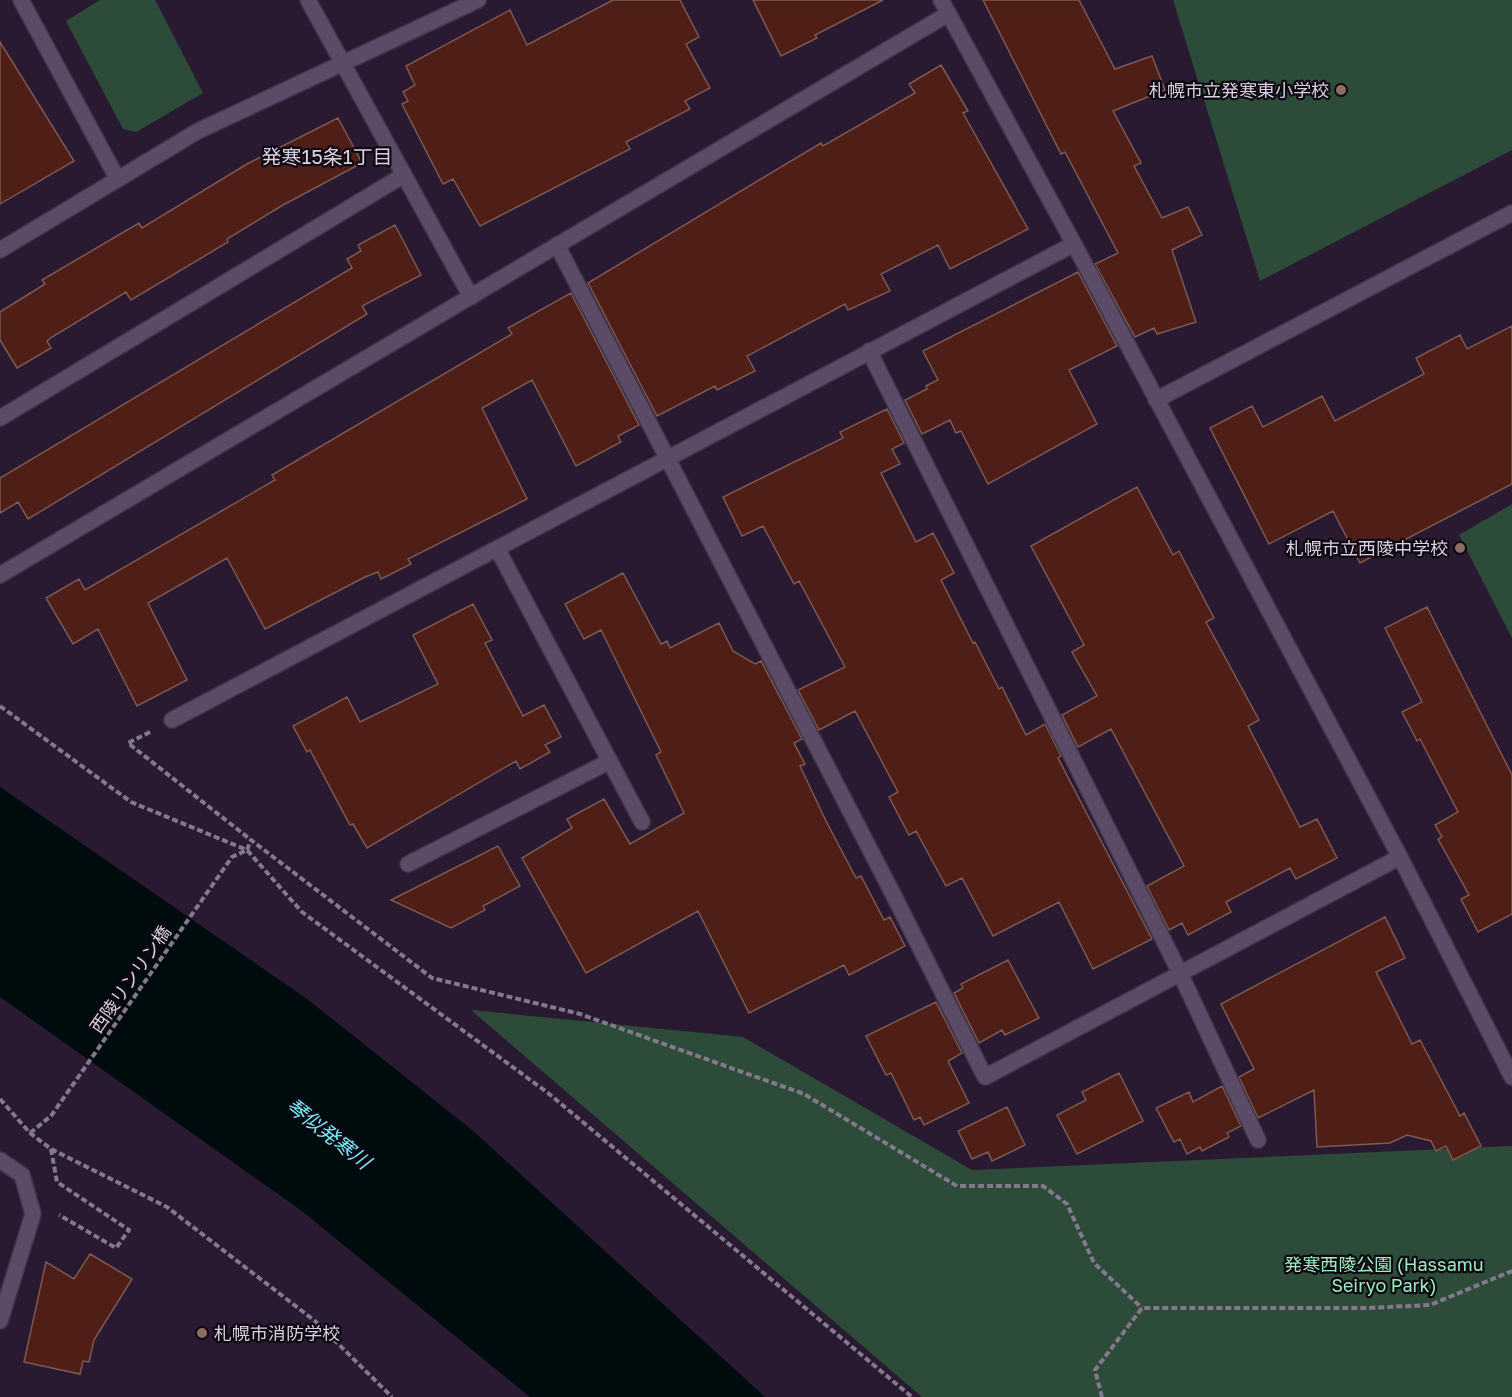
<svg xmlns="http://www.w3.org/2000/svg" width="1512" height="1397" viewBox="0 0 1512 1397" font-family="'Golos Text','Noto Sans JP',sans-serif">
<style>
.green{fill:#2d4b39}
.water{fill:#000b0d}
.building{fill:#4f1f17;stroke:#7d5952;stroke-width:1.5}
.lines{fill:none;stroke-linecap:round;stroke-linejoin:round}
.service-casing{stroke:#413549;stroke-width:18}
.minor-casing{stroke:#413549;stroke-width:18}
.path{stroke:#84798c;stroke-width:4;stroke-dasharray:6 3;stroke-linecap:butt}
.service{stroke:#5c4b67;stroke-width:15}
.minor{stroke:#5c4b67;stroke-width:15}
.education-dot{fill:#8d6e63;stroke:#0e0812;stroke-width:2}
.labels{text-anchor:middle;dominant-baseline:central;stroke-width:4.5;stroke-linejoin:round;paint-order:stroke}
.poi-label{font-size:18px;fill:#d9d0e0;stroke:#0e0812;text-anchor:end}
.street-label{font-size:18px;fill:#d9d0e0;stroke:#0e0812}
.park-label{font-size:18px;fill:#9cedbc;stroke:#0e0812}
.neighbourhood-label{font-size:20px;fill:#d9d0e0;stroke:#0e0812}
.water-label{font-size:20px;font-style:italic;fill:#77e9f4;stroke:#0e0812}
</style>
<rect width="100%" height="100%" fill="#291a32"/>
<path class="green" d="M100,0H155L203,93L136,132L123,129L66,21Z
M1173,0H1512V150L1260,281Z
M1512,504V638L1459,535Z
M471,1010L743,1037L972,1170L1512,1146V1397H922Z"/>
<path class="water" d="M0,787L307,999L472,1130L765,1397H530L302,1211L0,997Z"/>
<path class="building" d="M613,0H680L699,37L686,44L710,88L685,101L690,109L626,142L630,149L480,226L453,179L443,184L402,104L408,101L403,92L415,85L406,66L510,10L527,45Z
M753,0H883L815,35L817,38L781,56Z
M983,0H1079L1115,69L1152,56L1165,90L1113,111L1141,163L1134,166L1162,218L1188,207L1202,235L1172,250L1196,322L1157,334L1154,328L1135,337L1095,264L1118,253L1065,152L1061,154Z
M0,42L74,161L0,204Z
M941,65L968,111L963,113L1028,229L950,269L938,245L881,274L890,291L848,310L845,304L747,356L755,371L717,390L715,386L657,416L588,283L821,143L823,146L915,93L909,84Z
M338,118L362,163L283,205L227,239L228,242L131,300L126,292L52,337L47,341L51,348L17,368L0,340V312L45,284L42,280L139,223L142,228L247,164Z
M395,225L421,275L362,306L367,314L28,519L18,502L0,513V478L352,268L347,259L361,251L358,245Z
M1078,272L1117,346L1069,370L1097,424L988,484L961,431L956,433L950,420L922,434L905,400L927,389L926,386L938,380L923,351Z
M571,293L639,425L618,436L621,442L576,466L532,380L482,408L527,499L408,559L411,564L381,579L378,572L365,577L265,629L227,558L148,603L187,680L137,706L98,629L73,644L46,598L79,579L85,590L275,480L272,475L512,334L508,328Z
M1512,326V484L1360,563L1333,511L1269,544L1210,428L1252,406L1263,427L1322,396L1335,421L1424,374L1416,358L1460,335L1467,349Z
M887,409L904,443L892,449L900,464L881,473L916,542L933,533L954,573L941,580L973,643L975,642L999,689L1002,687L1026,735L1045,724L1061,756L1058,758L1152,939L1093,969L1059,902L993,936L962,878L946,886L916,831L909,835L889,797L898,792L855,711L819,730L798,690L845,667L799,581L794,584L763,526L742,536L723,497L843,438L840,432Z
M1137,487L1173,555L1179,551L1214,618L1206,622L1259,720L1248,726L1300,827L1317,819L1337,858L1296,879L1290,868L1226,902L1231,912L1188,935L1182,923L1169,930L1147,886L1184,866L1111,729L1078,747L1062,715L1097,696L1072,652L1084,645L1031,546Z
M623,573L661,644L667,641L670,648L719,623L733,651L755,664L761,661L802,739L794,743L805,764L800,766L826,821L856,878L861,876L884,920L890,917L905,946L849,975L844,965L749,1013L698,911L586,973L522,858L572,828L567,819L604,799L630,844L684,813L656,755L661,752L601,630L584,639L565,604Z
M473,604L492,640L485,643L523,716L544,705L561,737L545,745L550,752L520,769L516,761L367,848L353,824L350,825L310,750L307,752L293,726L347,697L360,722L438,684L413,635Z
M1427,607L1512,775V914L1478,932L1461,899L1469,895L1438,839L1442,837L1435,825L1458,812L1420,739L1417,741L1402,712L1422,702L1385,628Z
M498,846L520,886L483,906L485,910L451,928L391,900Z
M1385,917L1405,958L1376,972L1412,1044L1420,1040L1460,1116L1464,1113L1481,1146L1453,1160L1446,1146L1436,1151L1431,1141L1407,1135L1390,1143L1317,1147L1314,1090L1258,1118L1239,1077L1254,1069L1221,1004Z
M1008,960L1039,1018L1005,1035L1002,1030L979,1043L954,993L963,988L961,984Z
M936,1002L962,1053L948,1061L969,1103L924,1125L920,1117L914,1120L891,1073L886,1075L866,1036Z
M1119,1073L1143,1121L1077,1154L1057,1115L1086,1100L1082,1092Z
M1222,1086L1241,1126L1227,1133L1229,1137L1202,1151L1200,1147L1187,1154L1180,1139L1174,1142L1156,1108L1189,1092L1193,1102Z
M1007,1107L1025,1145L992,1161L988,1152L972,1159L958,1131Z
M90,1254L132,1279L94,1340L89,1362L83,1361L80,1374L24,1362L46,1262L74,1279Z"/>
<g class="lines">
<defs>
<path id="service" d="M1156,400L1512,213"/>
<path id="minor" d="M21,0L117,178
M308,0L471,297
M941,0L1074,244L1400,857L1512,1077
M557,245L893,894L985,1077L1400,857
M0,250L198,131L478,0
M869,351L1180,973L1258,1140
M0,418L404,175
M498,550L642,822
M0,575L948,14
M172,720L1074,244
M408,864L610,761
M0,1160L22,1175L33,1214L0,1321"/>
</defs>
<use href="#service" class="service-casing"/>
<use href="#minor" class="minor-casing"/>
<path class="path" d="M0,706L131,802L247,850L251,840L432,978L580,1014L804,1094L957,1186H1043L1067,1204L1094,1263L1142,1308
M150,732L128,743L251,840
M0,1099L30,1133L51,1149L167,1207L315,1321L392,1397
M30,1133L51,1116L232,857L247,850L302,912L548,1093L912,1397
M51,1149L57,1182L129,1230L116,1248L59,1215
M1102,1397L1095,1370L1142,1308H1367L1430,1305L1512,1271"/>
<use href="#service" class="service"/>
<use href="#minor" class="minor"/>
</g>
<g class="education-dot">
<circle cx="1341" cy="90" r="6"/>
<circle cx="1460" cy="548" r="6"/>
<circle cx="202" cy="1333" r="6"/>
</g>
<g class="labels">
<g class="poi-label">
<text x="1329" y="90">札幌市立発寒東小学校</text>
<text x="1448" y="548">札幌市立西陵中学校</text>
<text x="214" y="1333" text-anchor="start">札幌市消防学校</text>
</g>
<g class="street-label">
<text transform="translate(130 979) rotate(-55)">西陵リンリン橋</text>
</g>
<g class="park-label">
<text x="1384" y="1264">発寒西陵公園 (Hassamu<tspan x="1384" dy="21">Seiryo Park)</tspan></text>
</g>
<g class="neighbourhood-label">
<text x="327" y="156">発寒15条1丁目</text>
</g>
<g class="water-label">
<text transform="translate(329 1133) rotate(38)">琴似発寒川</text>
</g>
</g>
</svg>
